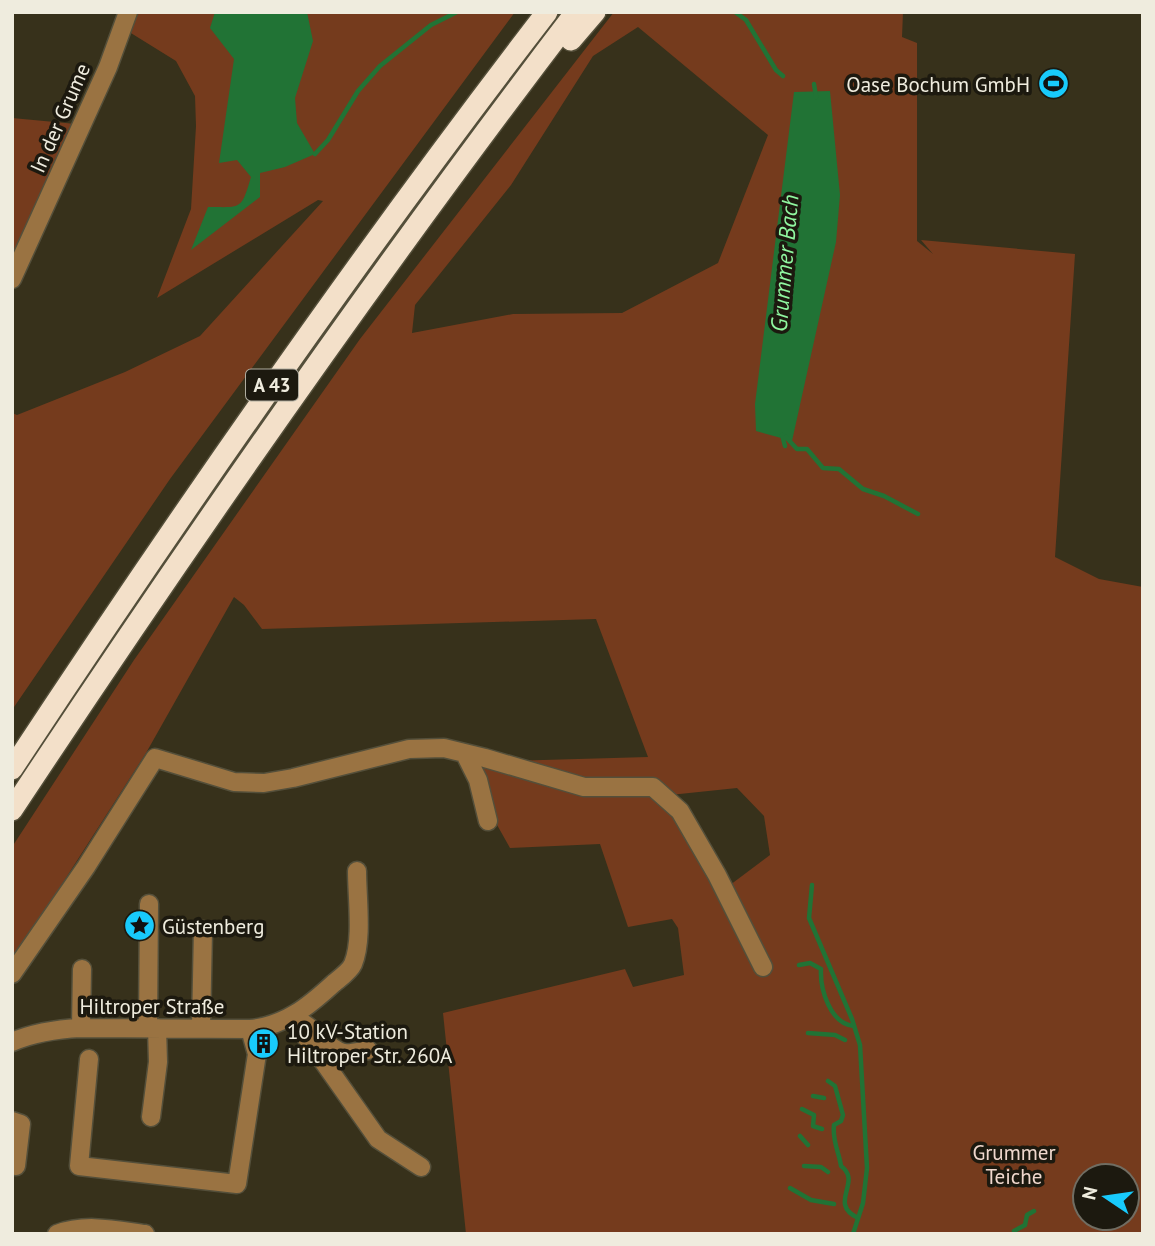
<svg xmlns="http://www.w3.org/2000/svg" width="1155" height="1246" viewBox="0 0 1155 1246" font-family="'PT Sans',sans-serif">
<style>
.green{fill:#753b1d;fill-rule:evenodd}
.water{fill:#217335}
.lines{fill:none;stroke-linecap:round;stroke-linejoin:round}
.stream{stroke:#217335;stroke-width:4.5}
.minor-casing{stroke:#544f3a;stroke-width:21}
.highway-casing{stroke:#544f3a;stroke-width:24}
.minor{stroke:#9a7342;stroke-width:18}
.highway{stroke:#f3e0c9;stroke-width:21}
.labels{text-anchor:middle;dominant-baseline:central;stroke-width:7;stroke-linejoin:round;paint-order:stroke}
.shield{fill:#1c190f;stroke:#b0ada0;stroke-width:2}
.shield-label{font-size:19px;font-weight:bold;fill:#efecde}
.poi-label{font-size:21px;fill:#efecde;stroke:#1c190f;text-anchor:start}
.street-label{font-size:21px;fill:#efecde;stroke:#1c190f}
.park-label{font-size:21px;fill:#f0d8cd;stroke:#1c190f}
.water-label{font-size:23px;font-style:italic;fill:#90f7a0;stroke:#1c190f}
</style>
<rect width="100%" height="100%" fill="#37311b"/>
<path class="green" d="M119,12H515L170,479L12,710V413L17,415L125,372L200,336L323,201L318,200L157,298L191,209L196,126L195,96L176,61L126,30L12,288V118L76,124Z
M614,12H903L902,37L917,43V241L933,254L921,240L1075,254L1055,557L1099,579L1143,587V1234H466L443,1013L625,969L633,987L684,975L678,928L672,919L628,927L600,844L510,848L487,807L476,762L648,757L596,619L262,629L244,605L234,597L146,753L12,962V847L134,660L360,339ZM638,27L768,135L718,263L622,313L513,314L412,333L415,305L511,185L593,56ZM737,788L764,816L770,855L722,891L670,795ZM1085,1176H1127V1218H1085Z"/>
<path class="water" d="M215,12H307L313,41L295,98L297,123L315,154L285,167L260,173V197L191,250L208,207C241,207 241,211 251,177L237,160L219,163L234,59L210,28Z
M830,91L840,195L836,242L792,441L756,431L755,404L794,92Z"/>
<g class="lines">
<path class="stream" d="M735,12L746,20L776,70L783,76
M814,84L816,97
M315,154L328,140L358,91L380,66L431,25L457,12
M782,435L785,446
M786,437L797,449H807L823,468L839,469L863,489L884,496L918,514
M812,885L809,918L852,1019L860,1045L867,1168L863,1203L853,1234
M799,965L810,963L821,969C820,989 830,1024 854,1026
M808,1033L835,1035L845,1040
M828,1081L835,1086L843,1115L841,1121L834,1125C832,1141 839,1152 841,1166C863,1182 827,1203 858,1218
M813,1096L824,1098
M802,1109L814,1115L813,1126L822,1129
M800,1136L808,1145
M804,1166L821,1167L828,1172
M790,1188L811,1200L834,1204
M1014,1231L1025,1225L1027,1215L1034,1211"/>
<defs>
<path id="minor" d="M12,279L108,67L128,12
M465,754L478,780L488,821
M12,974L86,867L155,758L234,782L264,783L293,778L409,749L444,748L485,758L584,787H653L680,811L717,875L763,967
M292,1017L378,1139L421,1167
M301,1022C316,1029 328,1050 344,1053C351,1054 361,1051 368,1050
M81,1028L82,969
M148,1028L149,904
M201,1028L203,930
M12,1042C35,1032 57,1029 81,1028L250,1029C285,1026 309,1006 334,983C340,978 350,971 353,964C363,940 357,898 357,871
M89,1059L79,1166L237,1184L257,1054L250,1029
M151,1117L158,1062L157,1028
M12,1121L21,1124L16,1166
M57,1234C85,1223 116,1230 145,1234"/>
<path id="highway" d="M571,40L595,12
M12,769C182,511 358,257 547,12
M12,810C192,538 378,271 576,12"/>
</defs>
<use href="#minor" class="minor-casing"/>
<use href="#highway" class="highway-casing"/>
<use href="#minor" class="minor"/>
<use href="#highway" class="highway"/>
</g>
<defs>
<symbol id="stadium-disc" viewBox="-11 -11 22 22"><circle r="9.5" fill="#18cafc" stroke="#1c190f"/><path d="M0-5a6.5 5 0 1 0 0 10a6.5 5 0 1 0 0-10ZM-3.5-1.8h7v3.6h-7Z" fill="#111"/></symbol>
<symbol id="sight-disc" viewBox="-11 -11 22 22"><circle r="9.5" fill="#18cafc" stroke="#1c190f"/><path d="M0-6L1.8-2.2L6-1.7L2.9 1.2L3.7 5.4L0 3.3L-3.7 5.4L-2.9 1.2L-6-1.7L-1.8-2.2Z" fill="#111"/></symbol>
<symbol id="building-disc" viewBox="-11 -11 22 22"><circle r="9.5" fill="#18cafc" stroke="#1c190f"/><path d="M-4-6H4V6H1V3H-1V6H-4ZM-2.5-4.3h1.7v1.8h-1.7ZM.8-4.3h1.7v1.8H.8ZM-2.5-1h1.7V.8h-1.7ZM.8-1h1.7V.8H.8Z" fill="#111"/></symbol>
</defs>
<g fill-rule="evenodd">
<use href="#stadium-disc" x="1036" y="66" width="35" height="35"/>
<use href="#sight-disc" x="122" y="908" width="35" height="35"/>
<use href="#building-disc" x="246" y="1026" width="35" height="35"/>
</g>
<g class="labels">
<rect class="shield" x="246" y="369.5" width="52" height="31" rx="5"/>
<g class="shield-label">
<text x="272" y="385">A 43</text>
</g>
<g class="poi-label">
<text x="1030" y="84" text-anchor="end">Oase Bochum GmbH</text>
<text x="162" y="926">Güstenberg</text>
<text x="287" y="1031">10 kV-Station<tspan x="287" dy="24">Hiltroper Str. 260A</tspan></text>
</g>
<g class="street-label">
<text transform="translate(60 118) rotate(-66)">In der Grume</text>
<text x="152" y="1006">Hiltroper Straße</text>
</g>
<g class="park-label">
<text x="1014" y="1152">Grummer<tspan x="1014" dy="24">Teiche</tspan></text>
</g>
<g class="water-label">
<text transform="translate(784 263) rotate(-85)">Grummer Bach</text>
</g>
</g>
<rect width="1155" height="1246" fill="none" stroke="#efecde" stroke-width="28"/>
<g transform="translate(1106 1197) rotate(283)"><circle r="33" fill="#1c190f" stroke="#706d62" stroke-width="2"/>
<path d="M0-5L12 26L0 18L-12 26Z" fill="#18cafc"/>
<text y="-10" font-size="19" font-weight="bold" text-anchor="middle" fill="#efecde">N</text>
</g>
</svg>
